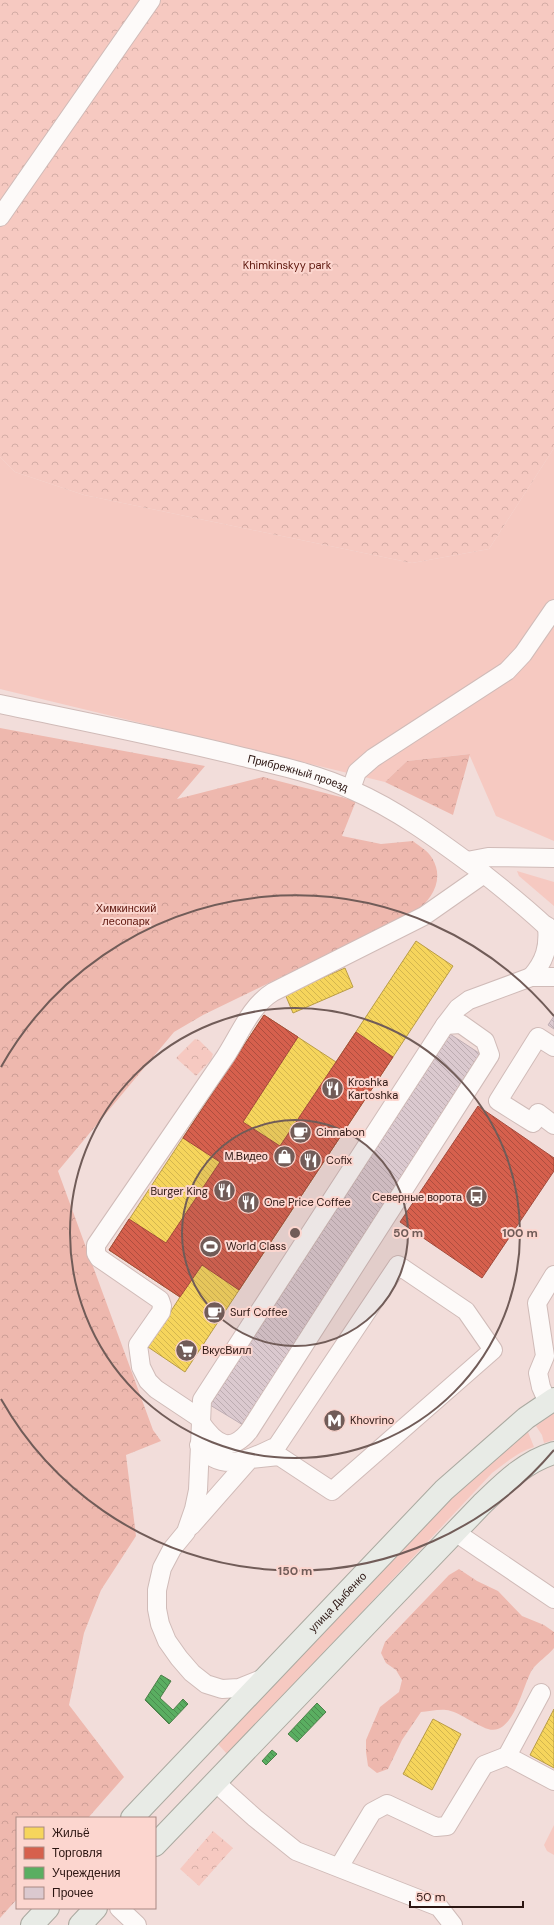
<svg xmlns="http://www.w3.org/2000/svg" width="554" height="1925" viewBox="0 0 554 1925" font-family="'DM Sans',sans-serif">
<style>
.green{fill:#f6c9c1}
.forest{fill:url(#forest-crowns)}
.park{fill:url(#park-crowns)}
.homes{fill:url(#homes-back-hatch);stroke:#b99c46}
.shops{fill:url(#shops-back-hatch);stroke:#a34a3b}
.public{fill:url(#public-back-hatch);stroke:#4c8049}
.building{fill:url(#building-back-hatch);stroke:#bfaeb4}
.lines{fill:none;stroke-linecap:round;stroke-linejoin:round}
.minor-casing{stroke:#d0bbb8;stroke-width:20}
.major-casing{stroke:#aaa9a0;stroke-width:24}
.minor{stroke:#fdfaf9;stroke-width:18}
.major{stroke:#e8ebe6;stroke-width:22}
.ring{fill:none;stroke:#715c58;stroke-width:2}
.labels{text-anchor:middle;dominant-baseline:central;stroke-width:4;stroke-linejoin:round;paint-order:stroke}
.park-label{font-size:11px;fill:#5d150c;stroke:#fcd6cf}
.street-label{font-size:11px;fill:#2c1612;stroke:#fcd6cf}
.poi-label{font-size:11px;fill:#2c1612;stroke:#fcd6cf;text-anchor:start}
.centre{fill:#715c58;stroke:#fcd6cf;stroke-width:2}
.ring-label{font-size:12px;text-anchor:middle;font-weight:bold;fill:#715c58;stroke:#fcd6cf;stroke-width:4;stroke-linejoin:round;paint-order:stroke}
</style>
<defs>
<pattern id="forest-crowns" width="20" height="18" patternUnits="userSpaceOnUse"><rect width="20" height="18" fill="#eeb8ae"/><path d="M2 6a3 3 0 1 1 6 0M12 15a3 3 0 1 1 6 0" fill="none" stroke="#cc9d95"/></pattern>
<pattern id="park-crowns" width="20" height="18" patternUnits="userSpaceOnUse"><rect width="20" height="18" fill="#f6c9c1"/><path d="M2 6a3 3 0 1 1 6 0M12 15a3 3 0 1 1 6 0" fill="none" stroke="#d3aca5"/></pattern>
<pattern id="homes-back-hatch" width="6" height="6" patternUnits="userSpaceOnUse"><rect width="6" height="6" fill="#f6d55c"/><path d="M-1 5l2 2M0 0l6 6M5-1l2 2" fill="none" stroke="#d3b64f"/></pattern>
<pattern id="shops-back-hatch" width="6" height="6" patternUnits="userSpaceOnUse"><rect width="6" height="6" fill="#d6604d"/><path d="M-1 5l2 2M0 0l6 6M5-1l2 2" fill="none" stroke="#ae4e3f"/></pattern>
<pattern id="public-back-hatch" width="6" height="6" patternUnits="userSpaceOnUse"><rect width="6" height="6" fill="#5aae61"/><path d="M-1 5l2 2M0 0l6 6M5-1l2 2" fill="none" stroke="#4b8d4f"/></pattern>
<pattern id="building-back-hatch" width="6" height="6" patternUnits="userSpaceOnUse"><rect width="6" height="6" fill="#dbc9cf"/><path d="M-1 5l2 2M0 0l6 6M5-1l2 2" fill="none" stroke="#bcacb1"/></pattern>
</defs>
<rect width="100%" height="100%" fill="#f2ddda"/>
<path class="green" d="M554,448V841L496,816L469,754L407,761L385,782L0,689V457L15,472L84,495L412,563L489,549Z
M517,871L554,882V906L519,876Z
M554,1413V1440L544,1443L542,1435L536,1426Z
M528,1432L534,1447C518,1452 505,1463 492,1473L228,1755L217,1743L475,1471Z
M554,1825V1855L547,1851L544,1845Z"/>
<path class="forest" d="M0,728L205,766L177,799L263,777L356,801L342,836L381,844L413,841C419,846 428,851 432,858C445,879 432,900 415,912L203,1015L174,1032L58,1171L153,1430L161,1441L126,1455L136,1536L101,1590L84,1633L69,1705L124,1777L88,1818H17V1899L0,1918Z
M470,754L453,815L385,782L407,761Z
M459,1569L477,1581L498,1591L522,1616L544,1625L554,1632V1648C548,1656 538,1661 532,1670C523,1685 513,1737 488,1729C475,1725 458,1711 446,1710C438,1709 428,1712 421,1712L402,1740L388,1769L377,1773L368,1766L366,1752V1740L380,1707L399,1692L402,1680L396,1670L386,1663L381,1653L385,1642L449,1575Z"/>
<path class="park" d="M0,0H554V448L489,549L412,563L84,495L15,472L0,457Z
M195,1039L199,1040L213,1054L211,1060L196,1076L176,1058Z
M213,1831L233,1848L199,1886L180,1869Z"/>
<path class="homes" d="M416,941L453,966L185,1372L148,1347L180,1297L109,1250L264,1015L336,1062Z
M345,968L353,987L293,1013L285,994Z
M554,1709V1768L530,1755Z
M433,1719L461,1734L432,1790L403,1774Z"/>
<path class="shops" d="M264,1015L298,1037L243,1122L280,1146L356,1032L393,1057L239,1290L202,1265L180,1297L109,1250L129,1219L166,1243L220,1162L183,1138Z
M478,1106L554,1158V1171L482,1278L400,1222Z"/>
<path class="public" d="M161,1675L171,1681L160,1698L173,1710L183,1699L188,1704L169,1724L145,1700Z
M317,1703L326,1712L297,1742L288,1734Z
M272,1750L277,1754L266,1765L262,1761Z"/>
<path class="building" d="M554,1016V1029L548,1025Z
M450,1034L482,1055L243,1425L210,1405Z"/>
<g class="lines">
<defs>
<g id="minor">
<path d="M0,217L151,0"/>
<path id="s1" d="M0,704C81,721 163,737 243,757C280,766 318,774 352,790C400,811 442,843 484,874C508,893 532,912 554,934"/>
<path d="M351,789L357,772L373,758L507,671L523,654L554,609"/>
<path d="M467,861L488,857L554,858"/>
<path d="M531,977C545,961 549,947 547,926"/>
<path d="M554,1047L538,1037L498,1101L533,1123L538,1113L554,1125"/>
<path d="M548,1403L541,1387L538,1373L545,1356L537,1303L554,1275"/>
<path d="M201,1419L156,1389L148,1381L141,1367L138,1345L161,1312L162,1306L160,1300L99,1258L96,1253V1245C139,1182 182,1120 225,1057C239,1036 250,1006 273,992L424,916L484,874"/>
<path d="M201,1423C216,1444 230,1454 249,1431L490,1055L485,1041L461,1024L445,1025"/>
<path d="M191,1526L250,1459L279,1456L332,1491L493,1350L466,1311L398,1265L277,1446C250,1459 222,1475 199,1445"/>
<path d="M455,1532L554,1599"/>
<path d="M264,1678L239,1688L222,1689L206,1684L192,1673L179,1658L167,1641L160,1624L157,1609V1590L162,1568L172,1549L186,1532L194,1509L198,1490L202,1400L445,1025L458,1008L469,1000L531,977H554"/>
<path d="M507,1756L554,1781"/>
<path d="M215,1782L255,1818L296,1851L439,1907L453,1925"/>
<path d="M339,1867L372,1812L387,1804L436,1827L447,1826L484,1765L507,1756L541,1693"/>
<path d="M119,1908L137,1925"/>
</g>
<g id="major">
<path id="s2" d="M132,1818L444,1490L526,1418L554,1399"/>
<path d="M155,1845L482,1504C503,1484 524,1462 554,1453"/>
<path d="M32,1925L48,1908"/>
<path d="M80,1925L96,1908"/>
</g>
</defs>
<use href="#minor" class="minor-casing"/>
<use href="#major" class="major-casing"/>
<use href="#minor" class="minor"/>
<use href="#major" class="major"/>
</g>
<circle cx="295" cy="1233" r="113" fill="#715c58" fill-opacity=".12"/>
<g class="ring">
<circle cx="295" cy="1233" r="113"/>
<circle cx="295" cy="1233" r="225"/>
<path d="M554 1450A338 338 0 0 1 1 1399M1 1067A338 338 0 0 1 554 1016"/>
</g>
<defs>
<symbol id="restaurant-disc" viewBox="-11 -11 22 22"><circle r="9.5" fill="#715c58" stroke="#fcd6cf"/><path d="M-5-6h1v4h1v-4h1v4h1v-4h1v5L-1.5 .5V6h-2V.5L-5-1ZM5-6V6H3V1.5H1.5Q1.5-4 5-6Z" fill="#fff"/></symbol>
<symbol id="cafe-disc" viewBox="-11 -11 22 22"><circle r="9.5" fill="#715c58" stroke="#fcd6cf"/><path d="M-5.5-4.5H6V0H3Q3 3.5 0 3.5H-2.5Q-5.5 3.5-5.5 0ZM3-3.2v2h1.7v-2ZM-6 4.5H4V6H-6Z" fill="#fff"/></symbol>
<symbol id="shop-disc" viewBox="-11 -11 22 22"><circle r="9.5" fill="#715c58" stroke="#fcd6cf"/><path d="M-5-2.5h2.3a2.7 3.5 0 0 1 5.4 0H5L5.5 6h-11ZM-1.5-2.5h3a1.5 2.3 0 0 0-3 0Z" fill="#fff"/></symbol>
<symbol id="bus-disc" viewBox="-11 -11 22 22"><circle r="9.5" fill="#715c58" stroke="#fcd6cf"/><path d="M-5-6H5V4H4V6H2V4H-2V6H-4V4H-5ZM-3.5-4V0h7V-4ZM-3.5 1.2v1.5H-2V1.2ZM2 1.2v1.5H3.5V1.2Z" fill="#fff"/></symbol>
<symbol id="stadium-disc" viewBox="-11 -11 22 22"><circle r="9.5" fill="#715c58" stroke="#fcd6cf"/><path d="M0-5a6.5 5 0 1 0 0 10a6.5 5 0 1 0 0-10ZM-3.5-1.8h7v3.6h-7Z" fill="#fff"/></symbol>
<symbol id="supermarket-disc" viewBox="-11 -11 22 22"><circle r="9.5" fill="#715c58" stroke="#fcd6cf"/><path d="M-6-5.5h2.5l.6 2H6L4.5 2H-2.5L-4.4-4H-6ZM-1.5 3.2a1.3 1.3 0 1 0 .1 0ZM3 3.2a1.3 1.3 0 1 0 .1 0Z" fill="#fff"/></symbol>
<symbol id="metro-disc" viewBox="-11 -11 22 22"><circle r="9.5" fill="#715c58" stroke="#fcd6cf"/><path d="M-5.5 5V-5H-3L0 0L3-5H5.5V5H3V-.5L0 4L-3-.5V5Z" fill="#fff"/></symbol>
</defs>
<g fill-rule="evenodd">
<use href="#restaurant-disc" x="320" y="1076" width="25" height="25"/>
<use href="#cafe-disc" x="288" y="1120" width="25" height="25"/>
<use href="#shop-disc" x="272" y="1144" width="25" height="25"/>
<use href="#restaurant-disc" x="298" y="1148" width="25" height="25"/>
<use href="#restaurant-disc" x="212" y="1178" width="25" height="25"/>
<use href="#bus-disc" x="464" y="1184" width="25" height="25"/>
<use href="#restaurant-disc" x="236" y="1190" width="25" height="25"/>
<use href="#stadium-disc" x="198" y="1234" width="25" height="25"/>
<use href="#cafe-disc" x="202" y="1300" width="25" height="25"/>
<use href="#supermarket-disc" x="174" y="1338" width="25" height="25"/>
<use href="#metro-disc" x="322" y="1408" width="25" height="25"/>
</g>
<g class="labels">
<g class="park-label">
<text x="287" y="265">Khimkinskyy park</text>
<text x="126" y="908">Химкинский<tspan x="126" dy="13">лесопарк</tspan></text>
</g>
<g class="street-label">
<text stroke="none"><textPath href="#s1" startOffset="306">Прибрежный проезд</textPath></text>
<text stroke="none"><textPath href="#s2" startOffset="298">улица Дыбенко</textPath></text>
</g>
<g class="poi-label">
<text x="348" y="1082">Kroshka<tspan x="348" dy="13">Kartoshka</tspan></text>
<text x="316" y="1132">Cinnabon</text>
<text x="268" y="1156" text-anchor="end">М.Видео</text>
<text x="326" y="1160">Cofix</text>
<text x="208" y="1191" text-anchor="end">Burger King</text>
<text x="462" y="1197" text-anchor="end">Северные ворота</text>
<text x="264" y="1202">One Price Coffee</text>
<text x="226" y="1246">World Class</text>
<text x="230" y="1312">Surf Coffee</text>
<text x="202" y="1350">ВкусВилл</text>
<text x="350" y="1420">Khovrino</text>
</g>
</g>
<circle cx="295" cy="1233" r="6" class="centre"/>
<g class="ring-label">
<text x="408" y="1237">50 m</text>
<text x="520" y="1237">100 m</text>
<text x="295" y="1575">150 m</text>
</g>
<rect x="16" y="1817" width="140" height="92" fill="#fcd6cf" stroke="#a98983"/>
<rect x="24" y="1827" width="20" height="12" fill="#f6d55c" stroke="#a98983"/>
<text x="52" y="1837" font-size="12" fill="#2c1612">Жильё</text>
<rect x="24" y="1847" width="20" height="12" fill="#d6604d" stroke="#a98983"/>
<text x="52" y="1857" font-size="12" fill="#2c1612">Торговля</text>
<rect x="24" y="1867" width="20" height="12" fill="#5aae61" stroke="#a98983"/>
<text x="52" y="1877" font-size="12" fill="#2c1612">Учреждения</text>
<rect x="24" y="1887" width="20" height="12" fill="#dbc9cf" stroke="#a98983"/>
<text x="52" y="1897" font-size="12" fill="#2c1612">Прочее</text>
<path d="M410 1901v6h113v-6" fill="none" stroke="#2c1612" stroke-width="2"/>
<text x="416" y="1901" font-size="12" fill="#2c1612" stroke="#fcd6cf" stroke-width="3" paint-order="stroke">50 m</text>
</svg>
